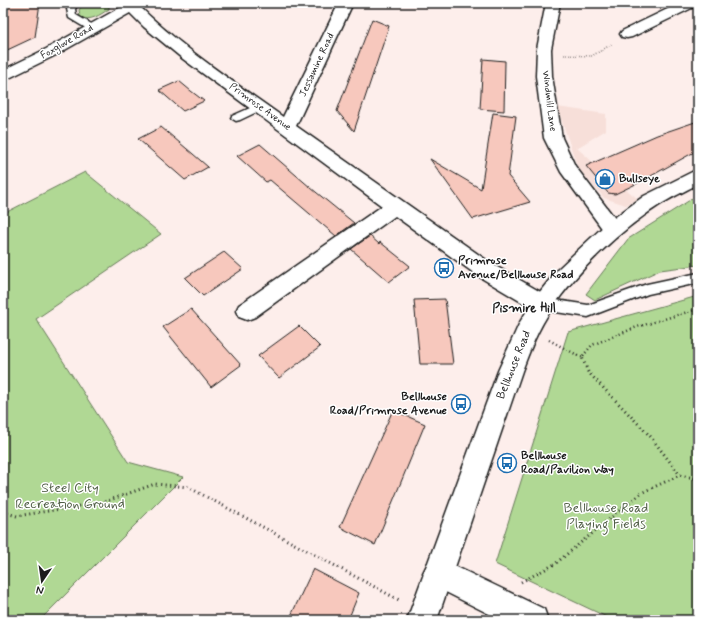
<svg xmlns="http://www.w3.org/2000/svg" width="701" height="623" viewBox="0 0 701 623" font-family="Mynerve,sans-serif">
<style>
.built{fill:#f7dfd9}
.green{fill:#b0d894;stroke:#667a58}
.building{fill:#f7c8bd;stroke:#1c1c1c}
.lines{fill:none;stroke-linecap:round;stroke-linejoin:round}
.lane-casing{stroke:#1c1c1c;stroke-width:3}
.street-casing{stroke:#1c1c1c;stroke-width:3}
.secondary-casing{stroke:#1c1c1c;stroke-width:3}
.path-far2{stroke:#1c1c1c;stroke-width:1.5;stroke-dasharray:0.5 2;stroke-linecap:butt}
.path-far1{stroke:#1c1c1c;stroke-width:2.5;stroke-dasharray:1 3;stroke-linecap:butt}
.path{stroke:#1c1c1c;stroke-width:3;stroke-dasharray:1 3.5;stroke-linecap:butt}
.lane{fill:#fff;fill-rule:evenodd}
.street{fill:#fff;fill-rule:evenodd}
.secondary{fill:#fff;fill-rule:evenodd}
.labels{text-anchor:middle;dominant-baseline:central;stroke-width:3;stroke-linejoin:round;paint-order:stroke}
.far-street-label{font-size:10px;fill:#1c1c1c;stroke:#fff}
.poi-label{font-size:12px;font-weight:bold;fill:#1c1c1c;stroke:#fff;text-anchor:start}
.street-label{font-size:12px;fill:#1c1c1c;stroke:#fff}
.neighbourhood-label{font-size:13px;font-weight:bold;fill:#1c1c1c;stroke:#fff}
.near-park-label{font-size:14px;fill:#505e46;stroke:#fff}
</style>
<rect width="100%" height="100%" fill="#fdeeeb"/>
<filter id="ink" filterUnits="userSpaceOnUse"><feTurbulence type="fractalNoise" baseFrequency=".025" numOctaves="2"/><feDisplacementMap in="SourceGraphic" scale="8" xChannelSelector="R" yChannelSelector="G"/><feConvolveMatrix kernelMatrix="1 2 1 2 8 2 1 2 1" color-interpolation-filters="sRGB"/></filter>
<g filter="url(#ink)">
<path class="built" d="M557,107L606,114V130L577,148L595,164L638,199L626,205L604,198L578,168Z"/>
<path class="green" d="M84,3H109V9C100,15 90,22 80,17L79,10Z
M85,172L161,234L36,319L128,462L183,477L40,620H3V214Z
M698,195V265L660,270L595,300L586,294L628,239Z
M698,296V620H613L495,564L568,332Z"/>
<path class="building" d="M3,3H40L35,37L3,52Z
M372,19L389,26L354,131L337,111Z
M483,59L505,61L504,111L480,109Z
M179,81L191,91L204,101L183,111L159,90Z
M493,113L516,116L508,176L530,202L473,219L430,159L481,189Z
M698,121V150L640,182L615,194L608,193L586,166L657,135Z
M161,127L193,154L208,167L185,180L138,139Z
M260,144L311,188L354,223L336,236L270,180L266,182L237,156Z
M370,236L379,244L380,242L410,266L389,282L351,249Z
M224,252L243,269L203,296L185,278Z
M445,299L453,364H420L414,300Z
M191,309L241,365L211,387L163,327Z
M299,326L320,347L279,378L258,356Z
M393,410L425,424L375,545L340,527Z
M313,569L359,593L348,620H289Z"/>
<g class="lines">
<defs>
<path id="lane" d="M71,3H79L75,9L76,15L95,26L96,28L95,30H89L69,18L67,9Z
M259,104L264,107L263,109L240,120L236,121L231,118L232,116Z
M698,273V283L648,294L588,317L543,310L538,308L536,304L538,300L543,298L588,305L647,284Z"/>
<path id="street" d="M121,3H136C180,47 233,81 283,117L339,3H353L296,126L492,264L551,298L554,304L551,310L543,313L535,310L478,276L395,216L255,317L247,320L239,317L236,311L239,305L382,206L183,59L144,27L130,13L56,55L3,81V70L46,49L123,6Z
M546,3H560L551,49L552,76L562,138L575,166L623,229L620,234L613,236L606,234L561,172L544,138L536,76L537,49Z
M680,3H698L696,6L632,37L627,38L622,37L620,34L622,31Z
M438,558L544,609L548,620H501L428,583L423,573L428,563Z"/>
<path id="secondary" d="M698,170V184C685,191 670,198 658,206C619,231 576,272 551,310C538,329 530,350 522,371L437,620H407L498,371L520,322L535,298L558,269L606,224L644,196L692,172Z"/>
</defs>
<use href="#lane" class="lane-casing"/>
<use href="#street" class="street-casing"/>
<use href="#secondary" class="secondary-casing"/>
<path class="path-far2" d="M564,55L592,56L612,44"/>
<path class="path-far1" d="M549,340L579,356
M583,356L592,345L637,327L698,309"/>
<path class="path" d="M577,355L582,357
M584,355L582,357L588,372L650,436L680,475L698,479
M3,512L17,516L104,502L155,484L188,487L399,600
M521,582L555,564L641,493L680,475"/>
<use href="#lane" class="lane"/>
<use href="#street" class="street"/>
<use href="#secondary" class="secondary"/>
</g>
</g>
<defs>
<symbol id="shop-ring" viewBox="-11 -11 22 22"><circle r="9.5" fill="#fff" stroke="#1f6fb2" stroke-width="1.5"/><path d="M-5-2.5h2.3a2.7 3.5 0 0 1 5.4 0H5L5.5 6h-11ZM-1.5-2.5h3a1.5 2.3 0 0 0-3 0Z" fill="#1f6fb2"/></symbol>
<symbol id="bus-ring" viewBox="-11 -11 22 22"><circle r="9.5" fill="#fff" stroke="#1f6fb2" stroke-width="1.5"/><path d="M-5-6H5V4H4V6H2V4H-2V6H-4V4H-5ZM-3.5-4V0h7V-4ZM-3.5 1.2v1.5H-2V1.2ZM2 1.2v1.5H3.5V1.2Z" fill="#1f6fb2"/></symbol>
</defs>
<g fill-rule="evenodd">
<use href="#shop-ring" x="594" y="168" width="22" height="22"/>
<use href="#bus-ring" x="433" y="257" width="22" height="22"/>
<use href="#bus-ring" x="450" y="393" width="22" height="22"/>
<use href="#bus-ring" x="496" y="452" width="22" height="22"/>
</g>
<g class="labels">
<g class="far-street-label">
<text transform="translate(67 42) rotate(-30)">Foxglove Road</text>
<text transform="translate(317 65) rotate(-65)">Jessamine Road</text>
<text transform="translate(549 101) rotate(83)">Windmill Lane</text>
<text transform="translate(260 107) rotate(36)">Primrose Avenue</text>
</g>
<g class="poi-label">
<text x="619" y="179">Bullseye</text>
<text x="458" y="261">Primrose<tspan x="458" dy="14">Avenue/Bellhouse Road</tspan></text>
<text x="447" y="397" text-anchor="end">Bellhouse<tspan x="447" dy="14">Road/Primrose Avenue</tspan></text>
<text x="521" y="456">Bellhouse<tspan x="521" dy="14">Road/Pavilion Way</tspan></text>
</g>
<g class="street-label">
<text transform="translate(514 365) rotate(-68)">Bellhouse Road</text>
</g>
<g class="neighbourhood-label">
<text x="524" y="308">Pismire Hill</text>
</g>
<g class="near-park-label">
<text x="70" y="488">Steel City<tspan x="70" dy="16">Recreation Ground</tspan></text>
<text x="606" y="508">Bellhouse Road<tspan x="606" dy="16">Playing Fields</tspan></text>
</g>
</g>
<rect width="701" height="623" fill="none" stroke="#fff" stroke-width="16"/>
<rect x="8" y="8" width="685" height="607" fill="none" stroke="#1c1c1c" stroke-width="1.5" filter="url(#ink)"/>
<g transform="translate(42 581) rotate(193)" stroke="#ffffff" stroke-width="3" paint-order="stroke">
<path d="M0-3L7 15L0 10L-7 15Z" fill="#1c1c1c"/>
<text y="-6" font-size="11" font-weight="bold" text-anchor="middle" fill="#1c1c1c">N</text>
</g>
</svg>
